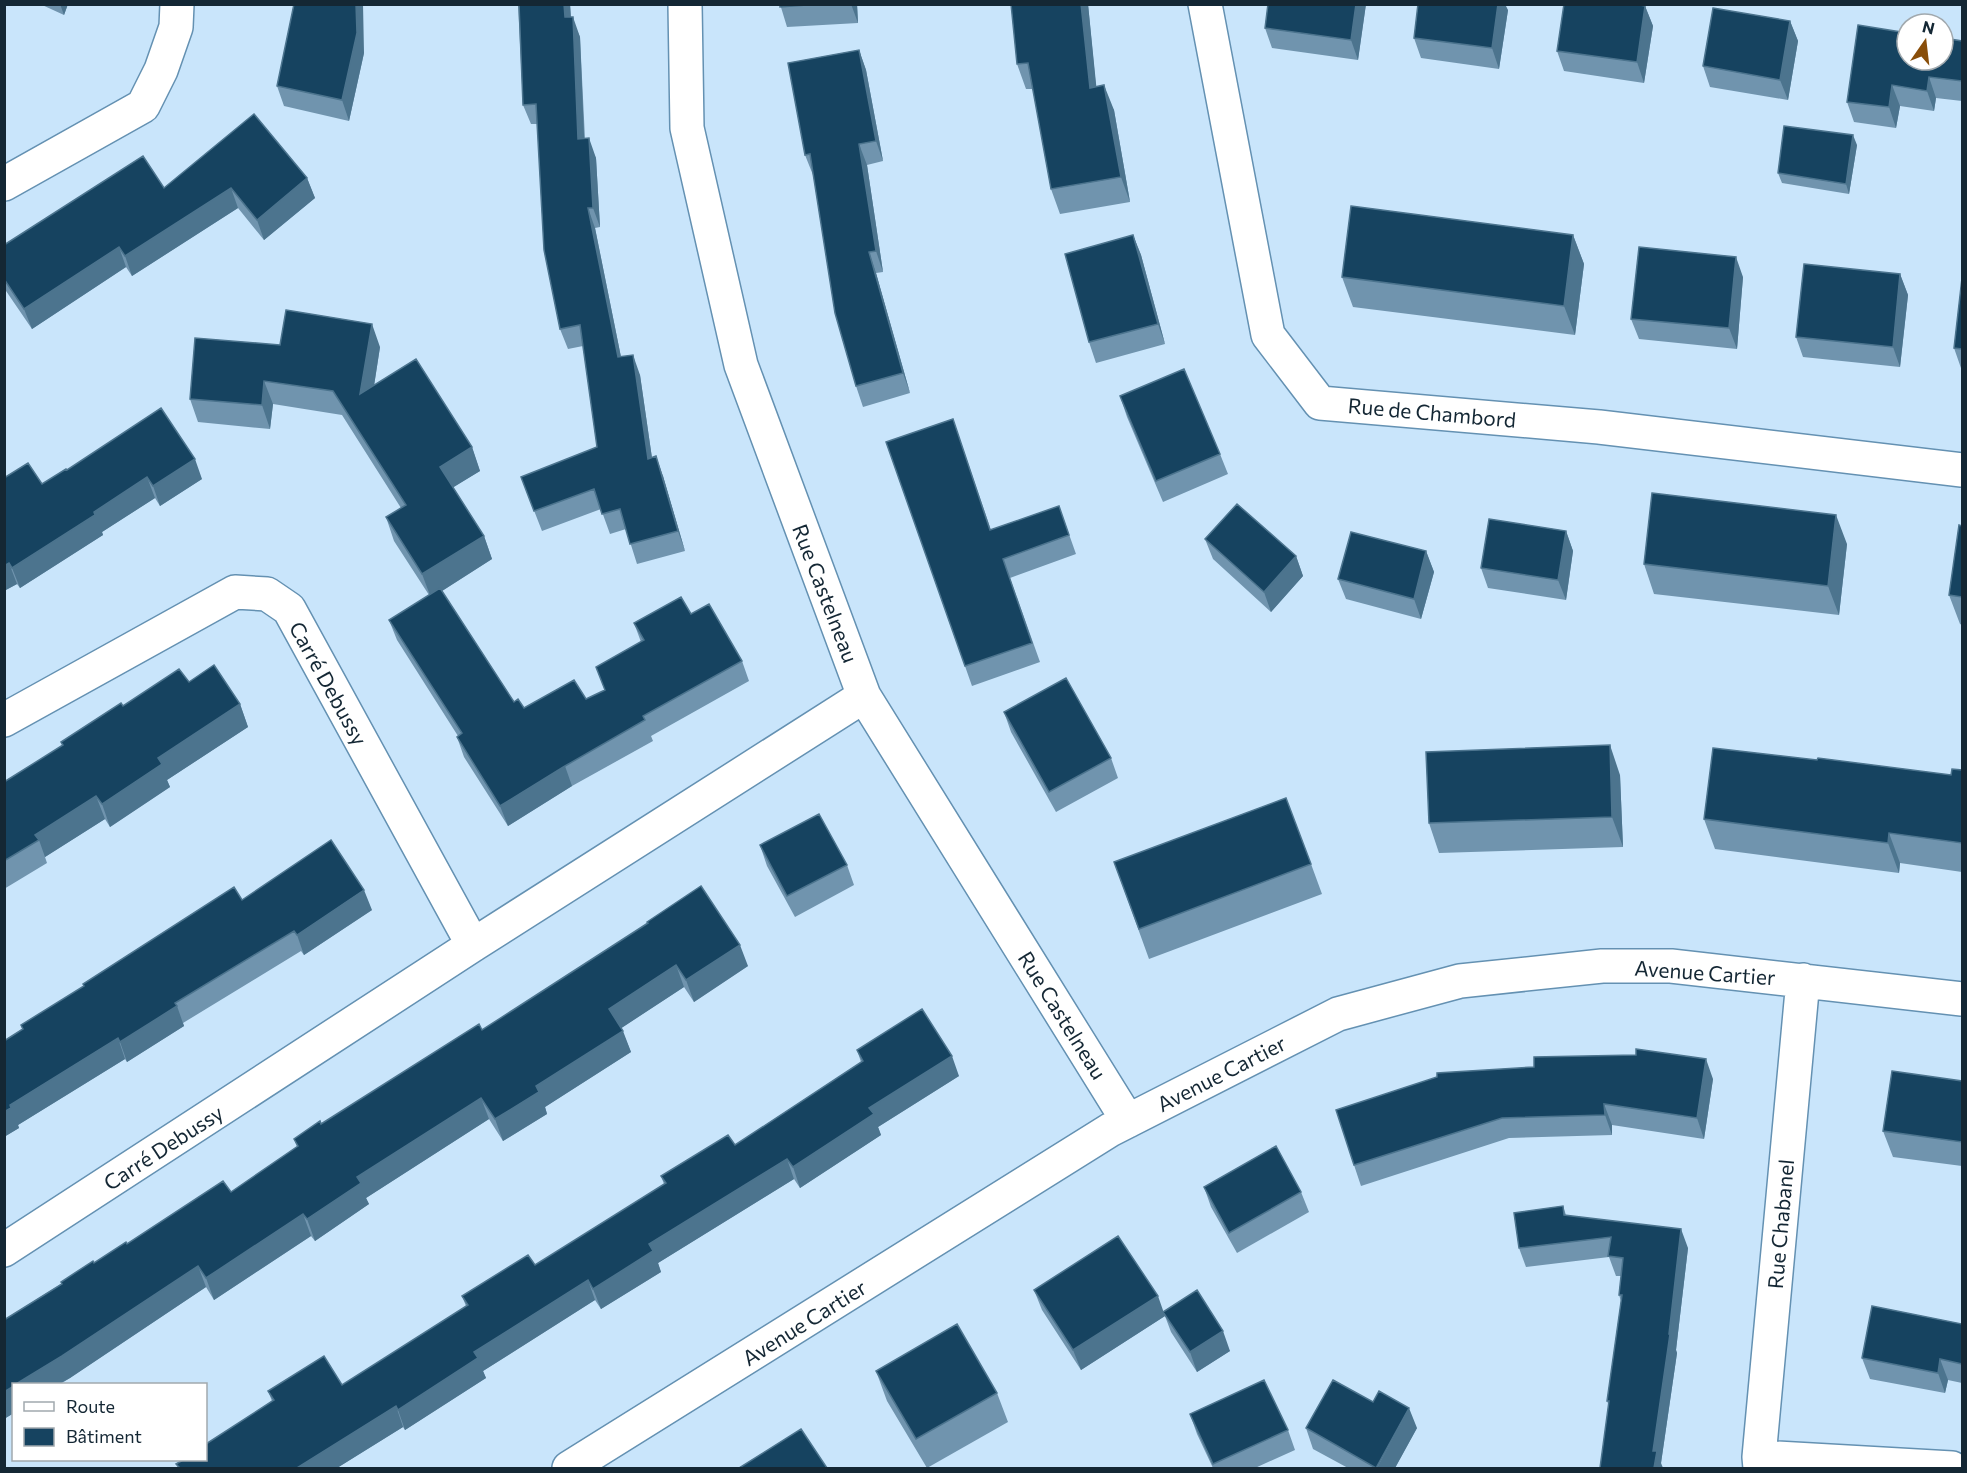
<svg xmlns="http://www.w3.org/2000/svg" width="1967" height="1473" viewBox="0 0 1967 1473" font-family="Commissioner,sans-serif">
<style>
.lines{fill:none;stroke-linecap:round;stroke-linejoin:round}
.street-casing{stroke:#6491b2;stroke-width:36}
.street{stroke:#fff;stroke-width:33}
.wall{fill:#7094ae}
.shaded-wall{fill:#4c748e}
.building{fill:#164360;stroke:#4c748e;stroke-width:1.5}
.labels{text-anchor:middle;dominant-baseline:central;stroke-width:6;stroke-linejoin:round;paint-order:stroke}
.street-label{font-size:21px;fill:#142734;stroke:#fff}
</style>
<rect width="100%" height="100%" fill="#c9e5fb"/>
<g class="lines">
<defs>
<path id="street" d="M685,4L687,128L741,365L864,696L1128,1121
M1205,4L1268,335L1320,403L1599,427L1962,470
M4,184L143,106L161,70L176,27L177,4
M4,720L235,592L267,594L289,609L473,945
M4,1250L473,945L864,696
M1759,1457L1952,1468
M569,1468L1110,1130L1338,1014L1460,981L1602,966H1671L1962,999
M1760,1468L1759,1457L1803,980"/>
</defs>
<use href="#street" class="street-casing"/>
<use href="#street" class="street"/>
</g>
<path class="wall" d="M40,4H68L64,15Z
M518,4H570L571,17L580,37L585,139L596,158L600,227L595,228L621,357L640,375L652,458L663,476L685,551L637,564L626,529L610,534L601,509L542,531L521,477L597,447L583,346L568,349L560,329L537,124H531L523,105Z
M780,4H857L858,23L787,27Z
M1088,4L1096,87L1114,110L1130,202L1060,214L1051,189L1033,89H1026L1017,64Z
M1268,4H1366L1358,60L1272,48L1265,28Z
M1645,6L1653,26L1644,83L1564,71L1557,51Z
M1508,10L1499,69L1421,58L1414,38Z
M1790,21L1798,41L1788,100L1710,87L1703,66Z
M1962,41V101L1936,98L1934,111L1900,106L1896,128L1854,122L1847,102Z
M859,50L866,70L883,161L867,165L883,272L876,273L910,393L863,407L856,386L813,175L805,155Z
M364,53L349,121L284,106L277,86Z
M1857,145L1849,194L1782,183L1778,173Z
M307,178L315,198L264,240L238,208L132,276L126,267L32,329L4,288V245L164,188Z
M1133,235L1141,255L1165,344L1096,363L1089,342Z
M1573,235L1584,264L1575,335L1353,307L1342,277Z
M1900,274L1908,295L1900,367L1803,357L1796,337Z
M1743,277L1737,349L1639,339L1631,319Z
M1962,278V371L1954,348Z
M280,345L380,347L374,386L472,447L480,471L453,487L484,536L492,559L442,591L514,702L524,708L586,699L605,690L596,667L641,642L634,623L691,614L742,661L749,681L651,736L653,741L572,786L508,826L464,757L457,737L458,736L397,640L389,620L429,595L394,541L386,517L401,508L342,415L273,404L270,429L198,422L190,399Z
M1120,396L1220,454L1228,474L1163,502L1127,417Z
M953,419L991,530L1059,506L1076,554L1010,578L1040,662L972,686L886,442Z
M67,470L202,479L160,506L155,498L102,532L103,535L20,588L17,584L4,591V478L42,484Z
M1566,531L1573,551L1566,600L1488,588L1481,568Z
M1205,539L1296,556L1303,576L1271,612L1213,559Z
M1847,544L1839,615L1654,594L1644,564Z
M1426,551L1434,572L1421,619L1346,599L1338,579Z
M1949,595L1962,597V625L1960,624Z
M189,682L240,704L248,727L167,780L170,787L110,827L105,819L45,857L47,863L4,889V782L62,746L61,742L123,706Z
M1004,712L1111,758L1118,778L1056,812L1011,732Z
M1817,760L1951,775L1962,770V872L1900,863L1899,873L1715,849L1704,819Z
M1620,775L1623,847L1439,853L1429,823Z
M760,845L847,865L854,885L795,917L767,866Z
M1114,862L1311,864L1322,894L1149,959Z
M242,900L372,910L304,955L301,951L183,1023L184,1026L127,1062L125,1059L18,1125L19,1128L4,1137V1041L22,1029L21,1025Z
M648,923L748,966L694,1002L684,987L621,1028L631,1052L545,1107L547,1114L503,1141L489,1119L366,1198L369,1204L315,1241L311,1236L214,1300L206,1287L70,1378L4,1419V1320L94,1263L127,1244L231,1192L297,1147L294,1139L321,1124L482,1030Z
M857,1050L959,1076L878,1127L881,1135L800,1188L794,1179L658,1263L661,1272L601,1309L595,1300L483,1371L486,1378L405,1430L403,1427L337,1468H178L176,1464L272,1401L268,1391L342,1385L466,1306L462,1296L535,1265L664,1184L661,1176L735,1145L861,1062Z
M1534,1067L1713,1079L1704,1139L1612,1125V1135L1509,1138L1361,1186L1354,1165Z
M1962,1081V1166L1893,1157L1883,1131Z
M1204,1187L1301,1192L1309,1212L1237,1253L1211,1207Z
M1563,1206L1566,1215L1688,1248L1676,1350L1677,1353L1661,1463L1609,1406L1607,1401L1621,1301L1619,1295L1621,1276H1616L1609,1257L1526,1267L1519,1248Z
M1034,1290L1163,1312L1230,1351L1197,1372L1171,1332L1165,1316L1081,1370L1042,1310Z
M1962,1324V1383L1948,1380L1945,1393L1870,1379L1862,1358Z
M876,1371L997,1393L1008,1422L927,1468L887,1401Z
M1190,1414L1288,1430L1295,1450L1255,1468H1213L1197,1434Z
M1306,1428H1417L1395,1468H1348L1313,1449Z"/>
<path class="shaded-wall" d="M60,4H68L64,15Z
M356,4H363L364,53L349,121L342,100Z
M564,4H570L572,37L565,17Z
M851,4H857L858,23Z
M1081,4H1088L1099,113L1090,88Z
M1356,4H1366L1358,60L1351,40Z
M1498,4H1505L1508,10L1499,69L1492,48Z
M1645,6L1653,26L1644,83L1637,62Z
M573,17L580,37L585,159L578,139Z
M1790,21L1798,41L1788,100L1780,80Z
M859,50L866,70L883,161L876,141Z
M1929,77L1936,98L1934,111L1927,91Z
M1104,85L1114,110L1130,202L1121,177Z
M1892,85L1900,106L1896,128L1889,107Z
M1853,135L1857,145L1849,194L1846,184Z
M589,138L596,158L600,227L593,208Z
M859,144L867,165L883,272L876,251Z
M307,178L315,198L264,240L257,220Z
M231,188L238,208L132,276L125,256Z
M588,208L595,228L625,377L618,357Z
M1133,235L1141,255L1165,344L1158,324Z
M1573,235L1584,264L1575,335L1564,306Z
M119,247L126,267L32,329L24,309Z
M869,252L876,273L910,393L903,373Z
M1736,257L1743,277L1737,349L1729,328Z
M1900,274L1908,295L1900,367L1893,347Z
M372,324L380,347L369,418L360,394Z
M633,355L640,375L655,479L648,459Z
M264,381L273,404L270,429L262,405Z
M472,447L480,471L449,490L440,467Z
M656,456L663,476L685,551L678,531Z
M195,459L202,479L160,506L153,486Z
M147,477L155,498L102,532L103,535L20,588L12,568L94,512Z
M1836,515L1847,544L1839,615L1828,586Z
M1566,531L1573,551L1566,600L1558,580Z
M484,536L492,559L431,598L422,574Z
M1426,551L1434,572L1421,619L1414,599Z
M1296,556L1303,576L1271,612L1264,592Z
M9,563L17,584L4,591V566Z
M240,704L248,727L167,780L170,787L110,827L102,804L158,758Z
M1610,745L1620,775L1623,847L1612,817Z
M565,766L572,786L508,826L500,806Z
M96,796L105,819L45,857L39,840L35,835Z
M1889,833L1900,863L1899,873L1888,843Z
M364,890L372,910L304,955L297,935Z
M740,945L748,966L694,1002L686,980Z
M676,965L684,987L617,1031L609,1009Z
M177,1006L184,1026L127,1062L120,1042Z
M623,1031L631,1052L545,1107L547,1114L503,1141L495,1119L536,1086Z
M118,1038L125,1059L18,1125L19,1128L4,1137V1112L10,1105Z
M952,1056L959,1076L878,1127L881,1135L800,1188L793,1167L869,1108Z
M1706,1059L1713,1079L1704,1139L1697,1118Z
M481,1098L489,1119L366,1198L369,1204L315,1241L307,1219L357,1177Z
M1604,1104L1612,1125V1135L1605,1115Z
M787,1159L794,1179L658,1263L661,1272L601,1309L593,1289L649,1244Z
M303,1214L311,1236L214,1300L206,1278Z
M1681,1229L1688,1248L1676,1350L1677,1353L1661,1463L1663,1468H1654L1653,1451L1669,1334Z
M198,1266L206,1287L70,1378L59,1384H16Z
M588,1280L595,1300L483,1371L486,1378L405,1430L398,1410L474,1352Z
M1158,1296L1165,1316L1081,1370L1073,1350Z
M1223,1331L1230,1351L1197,1372L1190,1352Z
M1940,1359L1948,1380L1945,1393L1938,1373Z
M14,1386V1413L4,1419V1392Z
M396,1406L403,1427L337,1468H297Z
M1409,1408L1417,1428L1395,1468H1377Z"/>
<path class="building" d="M294,4H356L357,33L342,100L277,86Z
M519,4H564L565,17H573L578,139L589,138L593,208H588L618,357L633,355L648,459L656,456L678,531L630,544L620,509L602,514L594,489L534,511L521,477L597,447L580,325L560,329L544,250L536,104L523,105Z
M780,4H821L780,7Z
M1011,4H1081L1090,88L1104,85L1121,177L1051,189L1028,63L1017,64Z
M1268,4H1356L1351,40L1265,28Z
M1418,4H1498L1492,48L1414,38Z
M1564,4H1635L1645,6L1637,62L1557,51Z
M1713,8L1790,21L1780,80L1703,66Z
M1858,25L1907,33V60H1943V38L1962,41V81L1929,77L1927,91L1892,85L1889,107L1847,102Z
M859,50L876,141L859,144L876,251L869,252L903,373L856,386L835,313L810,154L805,155L788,63Z
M254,114L307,178L257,220L231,188L125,256L119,247L24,309L4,279V245L143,156L164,188Z
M1784,126L1853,135L1846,184L1778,173Z
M1351,206L1573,235L1564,306L1342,277Z
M1133,235L1158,324L1089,342L1065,254Z
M1639,247L1736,257L1729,328L1631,319Z
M1804,264L1900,274L1893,347L1796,337Z
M1962,278V349L1954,348Z
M286,310L372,324L360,394L416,359L472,447L440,467L484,536L422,574L386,517L406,505L333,391L264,381L262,405L190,399L195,338L280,345Z
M1184,369L1220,454L1156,481L1120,396Z
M161,408L195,459L153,486L147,477L94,512L95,515L12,568L9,563L4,566V478L28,463L42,484L66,469L67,470Z
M953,419L990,530L1059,506L1069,535L1003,559L1032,643L965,666L886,442Z
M1652,493L1836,515L1828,586L1644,564Z
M1237,504L1296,556L1264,592L1205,539Z
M1489,519L1566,531L1558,580L1481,568Z
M1959,525L1962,526V597L1949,595Z
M1351,532L1426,551L1414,599L1338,579Z
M440,588L514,702L518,699L524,708L574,680L586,699L605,690L596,667L644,640L634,623L681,597L691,614L709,604L742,661L643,716L645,720L565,766L500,806L457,737L462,733L389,620Z
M214,665L240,704L158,758L162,764L102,804L96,796L35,835L39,840L4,861V782L63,745L61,742L121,703L123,706L179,669L189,682Z
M1066,678L1111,758L1049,792L1004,712Z
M1610,745L1612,817L1429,823L1426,752Z
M1713,748L1817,760L1818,758L1951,775L1952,769L1962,770V843L1889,833L1888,843L1704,819Z
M1286,798L1311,864L1139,929L1114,862Z
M819,814L847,865L787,896L760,845Z
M331,840L364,890L297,935L294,931L175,1003L177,1006L120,1042L118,1038L10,1105L11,1108L4,1112V1041L23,1029L21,1025L84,986L83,984L234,887L242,900Z
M701,886L740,945L686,980L676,965L609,1009L623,1031L536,1086L539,1092L495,1119L481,1098L357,1177L361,1183L307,1219L303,1214L206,1278L198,1266L62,1356L16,1384H14V1386L4,1392V1320L62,1284L61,1282L93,1261L94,1263L126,1242L127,1244L223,1181L231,1192L298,1146L294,1139L320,1121L321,1124L479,1024L482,1030L648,923L647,922Z
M922,1009L952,1056L869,1108L874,1114L793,1167L787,1159L649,1244L653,1251L593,1289L588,1280L474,1352L478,1358L398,1410L396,1406L297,1468H180L176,1464L183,1460H206V1444L274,1400L268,1391L324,1356L342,1385L468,1305L462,1296L528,1255L535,1265L666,1183L661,1176L728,1135L735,1145L863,1061L857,1050Z
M1636,1049L1706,1059L1697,1118L1604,1104L1605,1115L1502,1118L1354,1165L1336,1110L1437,1077V1073L1534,1067V1057L1636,1055Z
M1892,1071L1962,1081V1142L1883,1131Z
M1276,1146L1301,1192L1229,1233L1204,1187Z
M1563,1206L1564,1215L1681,1229L1669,1334H1670L1653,1451H1657L1654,1468H1600L1609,1401H1607L1622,1295H1619L1623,1258L1608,1256L1611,1237L1519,1248L1514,1213Z
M1118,1236L1158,1296L1073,1350L1034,1290Z
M1197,1290L1223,1331L1190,1352L1163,1312Z
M1872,1306L1962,1324V1364L1940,1359L1938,1373L1862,1358Z
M957,1324L997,1393L916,1439L876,1371Z
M1264,1380L1288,1430L1213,1464L1190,1414Z
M1333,1380L1373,1402L1379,1391L1409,1408L1376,1468L1306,1428Z
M801,1429L827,1468H739Z"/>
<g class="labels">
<g class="street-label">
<text transform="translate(1432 412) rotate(5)">Rue de Chambord</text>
<text transform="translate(826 593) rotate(69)">Rue Castelneau</text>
<text transform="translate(329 683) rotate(61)">Carré Debussy</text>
<text transform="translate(1705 972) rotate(4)">Avenue Cartier</text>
<text transform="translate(1063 1015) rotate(58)">Rue Castelneau</text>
<text transform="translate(1221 1073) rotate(-27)">Avenue Cartier</text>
<text transform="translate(163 1147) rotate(-33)">Carré Debussy</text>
<text transform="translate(1780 1224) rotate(-85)">Rue Chabanel</text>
<text transform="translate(804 1322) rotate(-32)">Avenue Cartier</text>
</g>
</g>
<rect width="1967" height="1473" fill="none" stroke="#142734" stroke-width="12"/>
<rect x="12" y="1383" width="195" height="78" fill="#ffffff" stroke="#a1a9ae" stroke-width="1.5"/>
<rect x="24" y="1402" width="30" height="9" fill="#ffffff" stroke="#a1a9ae" stroke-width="1.5"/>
<text x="66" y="1413" font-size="18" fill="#142734">Route</text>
<rect x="24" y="1428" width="30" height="18" fill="#164360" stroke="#a1a9ae" stroke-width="1.5"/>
<text x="66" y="1443" font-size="18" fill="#142734">Bâtiment</text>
<g transform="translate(1925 42) rotate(14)"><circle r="28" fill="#ffffff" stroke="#a1a9ae" stroke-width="1.5"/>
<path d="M0-4.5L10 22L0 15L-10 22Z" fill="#894e09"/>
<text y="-9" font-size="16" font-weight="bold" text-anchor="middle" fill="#142734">N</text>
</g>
</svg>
